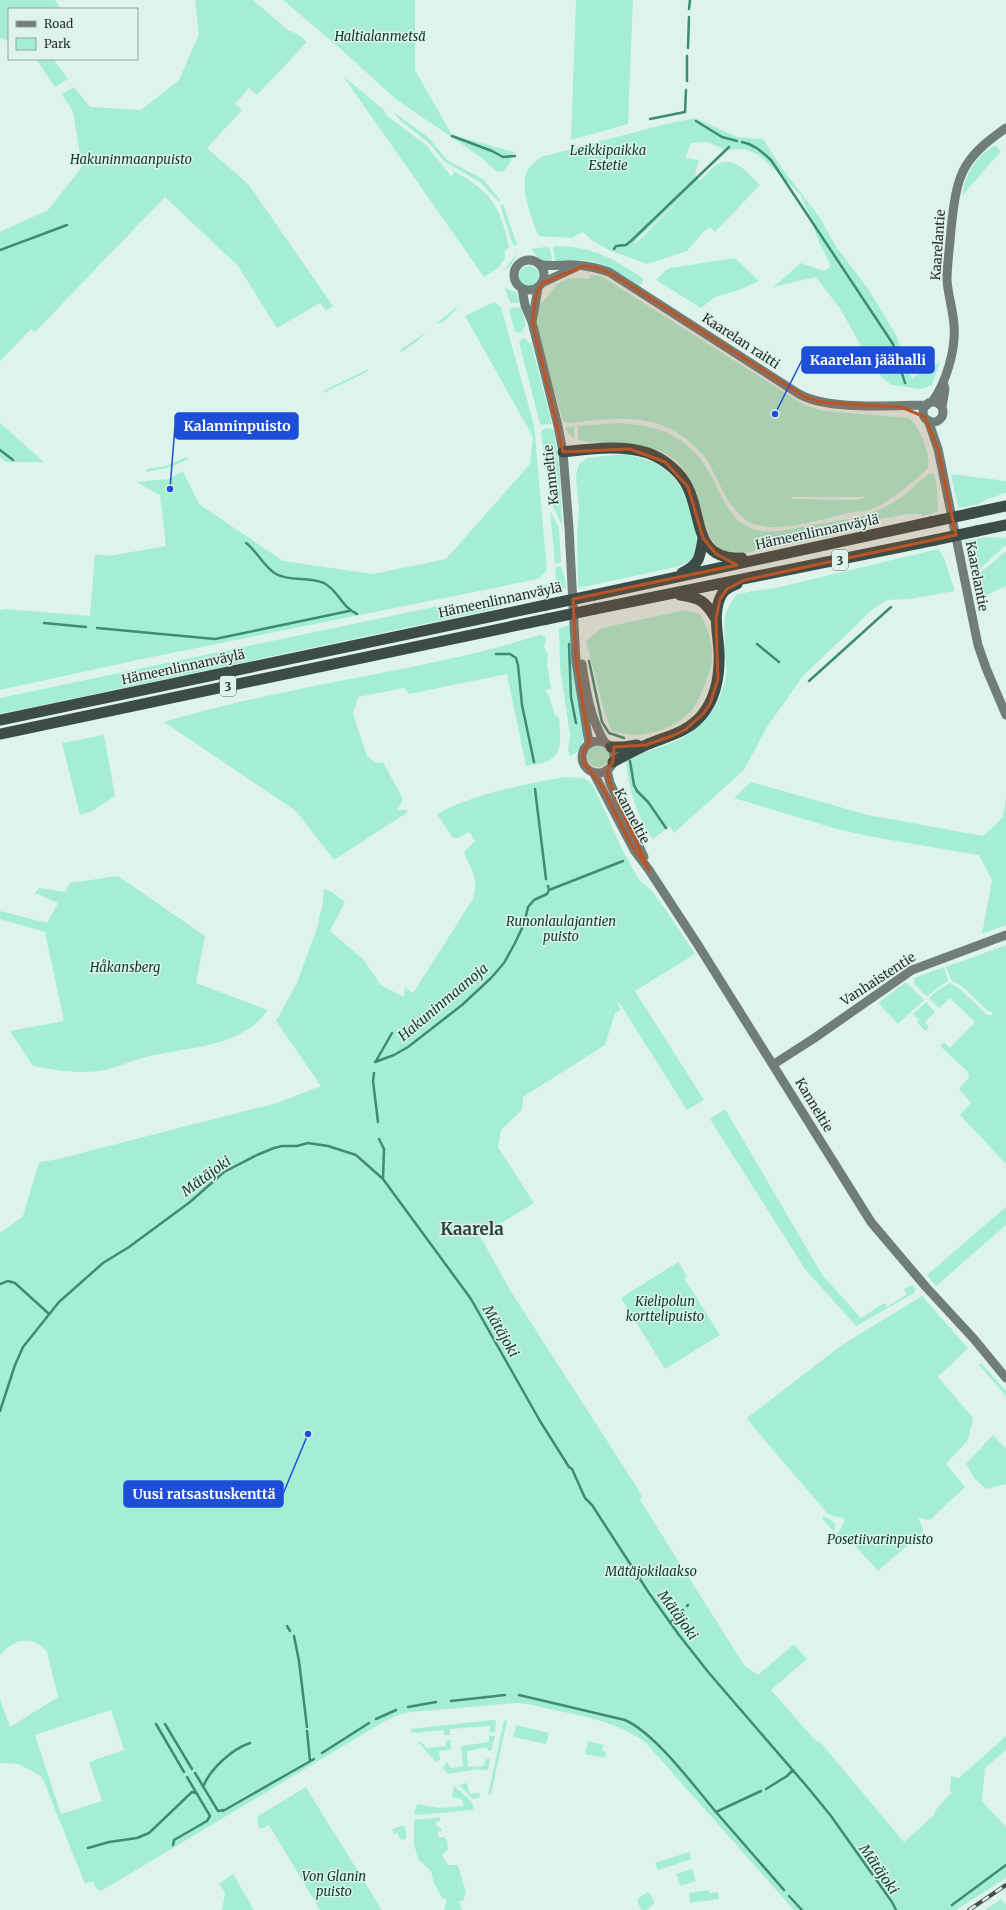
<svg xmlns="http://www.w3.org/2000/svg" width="1006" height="1910" viewBox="0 0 1006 1910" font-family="Merriweather,serif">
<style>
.green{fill:#a5eed3;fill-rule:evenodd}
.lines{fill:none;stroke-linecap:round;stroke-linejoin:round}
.stream{stroke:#3d8c73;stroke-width:2.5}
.secondary{stroke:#707d78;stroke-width:9}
.highway{stroke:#3b4d46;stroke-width:11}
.rail-casing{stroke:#454f4b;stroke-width:4}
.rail{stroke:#def4eb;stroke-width:2.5;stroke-dasharray:8;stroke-linecap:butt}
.highway-bridge{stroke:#3b4d46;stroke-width:11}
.marked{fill:#bb5527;fill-opacity:0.2;stroke:#bb5527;stroke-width:3;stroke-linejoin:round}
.labels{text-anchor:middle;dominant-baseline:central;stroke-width:3;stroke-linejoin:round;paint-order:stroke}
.shield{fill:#def4eb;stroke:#5e6a65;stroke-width:1}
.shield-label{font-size:12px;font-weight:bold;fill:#272f2c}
.park-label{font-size:13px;font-style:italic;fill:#093a2c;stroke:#def4eb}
.street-label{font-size:13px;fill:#272f2c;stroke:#def4eb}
.water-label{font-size:14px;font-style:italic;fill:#104031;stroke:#def4eb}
.district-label{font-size:17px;font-weight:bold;fill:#2e4039;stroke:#def4eb}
.leader{fill:none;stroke:#1d4ed8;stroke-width:1.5}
.callout-dot{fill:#1d4ed8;stroke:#def4eb;stroke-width:1.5}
.callout{fill:#1d4ed8;stroke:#1d4ed8;stroke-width:1.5}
.callout-label{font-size:14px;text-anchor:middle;font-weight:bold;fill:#fff}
</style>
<rect width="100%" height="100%" fill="#def4eb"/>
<path class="green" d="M0,0H55L61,9H9V41L0,38Z
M195,0H253L288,30L299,35L307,42L257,95L249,88L235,104L242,110L207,148L249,185L333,306L326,311L320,303L277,328L238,266L165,197L35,332L31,329L0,361V232L48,210L82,167L73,112L62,94L74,87L90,107L141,110L179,80L199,34Z
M283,0H415V70L452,135L514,152L509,164L503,172L496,171L482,158L397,100L335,44Z
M576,0H633L628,124L571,140Z
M36,59H53L68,79L55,87Z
M343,76L383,109L387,116L426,145L451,176L454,174L452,170C490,191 500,204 509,247L505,251V259L498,268L484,277Z
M392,111L428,137L447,160L483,179L501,201H498L481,183L444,161L429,143L402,122Z
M695,118L737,137L763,139L779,164L820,218L835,245L869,290L896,335L912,378L940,362L932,385L921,389L892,385L882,378L866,355L841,310L816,277L773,287L801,263L824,271L831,266L818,240L811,219L800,194L759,155L745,149L726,150L707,142L691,143L685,158L699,160L695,174L699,181C705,176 711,168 718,164C735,155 748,174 760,185L715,232L710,227L704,231L687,251L647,264L609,250L593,241L583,232L571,238L539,236C532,221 519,187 527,171C529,166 537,161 541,157L662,125ZM686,194L633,246L638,238Z
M995,145L1001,151L962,196C965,173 976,157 995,145Z
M503,204L517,245H513L501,208V206Z
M557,246C595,247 611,258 643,278L642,283L639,286C606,266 596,255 556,263L553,250L554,247Z
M546,247L550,249L553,264L541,261L531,249Z
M518,252L512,264L502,273Z
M735,258L759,281L739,290L715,297L701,308L656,280L666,270L671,268Z
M519 276a10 10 0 1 1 20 0a10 10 0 1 1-20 0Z
M590,275L601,276L804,405L823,411L909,418C920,428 931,454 928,468C915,481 889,502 872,509C865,512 856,511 848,513C822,519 769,537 746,520C727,506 719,481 708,462C705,456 699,451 694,446C659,411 613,418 569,423L563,421L538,334L537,304C549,301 552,284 565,280C572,277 582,279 590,279ZM790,497H868L856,500L793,499Z
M505,288L516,292L521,303H510Z
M494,302L501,307L534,425L547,570L538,579L142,659L0,690V610L5,609L90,616L95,554L108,556L166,546L160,495L136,482L168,479L183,471L199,504L283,561L373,574L446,559L530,464L533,437L465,316Z
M460,304C454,311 446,323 436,324Z
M522,307L526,327H524L522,333L515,332L509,310L511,308Z
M428,331L417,341L402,352L400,350Z
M523,338L526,339L528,343H531L552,424L542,425L540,424L519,342Z
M368,369L367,372L323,393L325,390Z
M0,423L44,462H6L0,457Z
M617,423C650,425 674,430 697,455C725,486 722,537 780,531L848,519L849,528L829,536L751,552C740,554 728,555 719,548C700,532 702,488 681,466C661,445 632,443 605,443C596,442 586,443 578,439V426Z
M574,426V438L569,434L565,428Z
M545,428H550L554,431L560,476L562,525L550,500L541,432Z
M624,454C641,457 656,461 669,473C685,486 702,534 695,553C692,561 683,565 676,567L578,588L577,531L579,509L576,478L577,470L580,463L587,458Z
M186,457L189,459L167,468L146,472L147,469L166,466Z
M931,473L934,474L937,488L938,512L922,516V514H908L854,524V518C875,513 890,506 907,493C915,486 921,478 931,473Z
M951,474L1006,481V493H1004L992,498L991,497L979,504L958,508Z
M550,511L559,528L561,563H555Z
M987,537L1006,538V545L976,572H972L965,541Z
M938,549L944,558L955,591L909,599L887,600L872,610L803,676L767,727L744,770L674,833L670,826L653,839C637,819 627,783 626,758C673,743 711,736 725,681C728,672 725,658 725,648C725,622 720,616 737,594L780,587Z
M1006,551V586L976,600L973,579Z
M561,566L563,574H564L566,588H557L555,567Z
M540,585C547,584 552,586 553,593L485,611L0,714V698L448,604L451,610C465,612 536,598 540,585Z
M686,610L700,614C714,640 716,657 705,684C702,690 700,698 696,704C685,723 657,734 635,735C628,735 619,732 611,731L603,706L586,641L602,628Z
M570,625L573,672L584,735L581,746L576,753L570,756L568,751L570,735L560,667L559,628Z
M540,635L546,637L544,647L548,655L547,663L551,688L545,691L549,696L555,715L559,717C562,749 563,762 526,766L507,674L409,694L404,688L358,697L353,714L367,756L376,763L383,762L403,799L397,810H406L408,812L334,860L296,811L164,722C263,692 366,678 467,655C491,650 516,642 540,635Z
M104,735L115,796L92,811L80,815L62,743Z
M587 756a11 11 0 1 1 22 0a11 11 0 1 1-22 0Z
M565,777L584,778L593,785L621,847L639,880L651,890L668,913L695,954L635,991L704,1100L687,1110L619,1002L618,1005L621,1010L615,1013L605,1045L523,1097L522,1110L501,1130L498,1147L534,1203L480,1236L510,1290L638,1489L642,1497L640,1500L744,1665L758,1675L794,1644L807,1659L771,1690L815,1740L821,1743L904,1842L934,1815C937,1806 945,1799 952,1793L950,1791L951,1776L959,1778L1006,1736V1750L985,1768L982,1801L1006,1827V1878L956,1910H794L645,1742C613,1718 567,1714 528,1704L516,1703L411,1712L398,1715L385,1721L101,1891L96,1888L93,1881L85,1884L42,1777L19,1764L0,1763V1699L10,1727L58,1697L47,1652C33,1634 11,1639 0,1656V1233L23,1216L39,1162L54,1160L277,1103L321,1086L276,1021L297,983L318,925L320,913L322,910L324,889L332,892L345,902L330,931L363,959L381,985L404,997L405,987L413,993L473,899C479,875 472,873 464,852L475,841L469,832L457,838H453L437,814C476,793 522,785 565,777ZM111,1710L124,1750L89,1762L102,1801L61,1814L35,1735Z
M751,782L868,815L983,836L1003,817L1006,798V925L982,934L992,880L979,855L873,837L837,829L734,798Z
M118,876L205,936L196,983L268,1010C242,1047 189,1047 149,1056C133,1060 116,1068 100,1071C77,1074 55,1070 33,1066L10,1031L64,1021L45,932L0,919V911L47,923L58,903L35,893L39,888L65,892L70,883Z
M1006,945V1164L960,1115L971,1103L959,1089L969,1077L968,1072L940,1046L944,1042L950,1048L975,1022L950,998L939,1008L929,998L938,990L950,983L960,989L987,1015H993L992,1012H989L963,987L952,981L946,967Z
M944,967L948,981L932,992L928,996L925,995L913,982L915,981L914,978Z
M906,982L924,1000L898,1024L878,1003Z
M926,1002L935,1012L925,1022L929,1027L925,1031L917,1022L919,1020L913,1014Z
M725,1109L823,1276L861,1318L884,1303L887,1307L907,1294L904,1289L912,1285L916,1289L914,1293L856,1326L805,1269L710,1119Z
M1006,1207V1225L936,1286L927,1275Z
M678,1262L687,1276L684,1278L720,1335L665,1369L621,1298Z
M922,1296L968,1348L938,1377L973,1418L968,1440L946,1464L965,1487L930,1520L918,1518L923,1528V1532L878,1571L848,1538L843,1543L836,1536L844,1523V1518L836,1517L827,1513L751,1424L747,1418L842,1345Z
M981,1363L1006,1391V1396L979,1365Z
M993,1435L1006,1449V1484L986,1489L974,1478L966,1464Z
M824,1516L835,1523V1529L833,1531L822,1518Z
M493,1720L496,1721L495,1732H490V1726L450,1729V1735H444V1730L413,1733L410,1729Z
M506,1720L507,1721L491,1794L488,1795L504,1721Z
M516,1725L549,1733L546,1744L513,1737Z
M489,1736H495L491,1751H488L487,1747L467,1751L468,1767L484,1766L486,1759H490L488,1770H479V1769L448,1774L443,1768L447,1762L451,1768L463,1766L461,1746L489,1742Z
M451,1740V1749L439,1751L440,1760L436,1762L417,1741L424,1744L426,1748L446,1746V1741Z
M588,1741L604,1745L602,1750L606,1752L605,1758L585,1754Z
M467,1783L470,1794L479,1793L480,1797L473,1799L459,1785Z
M454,1786L471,1801L474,1808L472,1810L416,1815L414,1814L417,1804L439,1808L464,1806L462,1800L452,1796Z
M306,1787L307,1789L382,1910H320L269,1825L260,1829L257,1821L258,1816Z
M440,1817V1821L436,1822V1824L437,1827L441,1828L442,1831L438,1832V1837H443L447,1840L448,1850L442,1855L448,1865H458L466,1893L463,1901H459L462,1910H444L447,1899H443L434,1884L431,1871L418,1859L414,1844V1820Z
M401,1826H404L406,1831V1839L404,1840L400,1839L397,1832L394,1834L392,1829Z
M689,1852L692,1859L658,1870L655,1863Z
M692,1869L696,1881L681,1886L676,1874Z
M233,1874L254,1910H222L225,1893L219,1884Z
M709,1890V1893L718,1892L719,1899L690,1903L689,1893Z
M648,1892L653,1898L654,1903L647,1910H642L638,1904V1898Z
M1001,1899L1006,1905V1910H985Z"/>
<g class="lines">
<path class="stream" d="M689,9L690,0
M688,48L689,17
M687,81V56
M650,119L685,112L686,90
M696,121L722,137L737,141
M452,136L492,151L503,157L515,156
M742,142C754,144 762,152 771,160L893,344L905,383
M614,249L616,246L626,245L631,241L729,147
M0,250L67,225
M0,450L13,460
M246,543C257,551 264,567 276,574C290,582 309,576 324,583C339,591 341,607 357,614
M44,623L86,627
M97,628L215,639L349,611
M569,644L571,697L576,723
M757,644L779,662
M496,654H510L516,658L518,665L522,705L534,762
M589,661L602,722L609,733L624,738
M809,681L891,607
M630,761L634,785L637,791L648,802L666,828
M535,789L546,879
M549,890L623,861
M376,1061L392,1033
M375,1062L394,1055L408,1047L462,1005L491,978L504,963L515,943L524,924L528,907L534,900L547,894L549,890L548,886
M374,1073L373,1081L378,1122
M379,1139L384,1149L383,1179
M0,1284L8,1281L15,1283L48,1313
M0,1411L15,1365L23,1347L59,1302L103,1263L129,1247L190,1202L224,1172L257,1155L274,1148L282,1146H297L308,1143L328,1146L356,1155L383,1179L471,1299L540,1421L569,1467L572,1469L585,1498L592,1505L649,1593L679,1635L709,1673L809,1789L831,1816L892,1902L896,1910
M687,1606L688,1605
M670,1623L683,1610
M287,1626L290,1631
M294,1636L299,1661L307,1727
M519,1695L625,1720C656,1734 693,1785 716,1812L761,1791
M451,1701L505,1695
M408,1707L436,1702
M376,1719L396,1710
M156,1724L184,1772
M165,1724L192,1769
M307,1731L310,1761
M322,1753L369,1723
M195,1773L218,1811L223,1810
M203,1787C210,1769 232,1749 250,1743
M766,1789L787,1776L793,1770
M223,1811L314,1759
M716,1812L784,1890
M173,1845L174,1840L207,1821L210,1816L187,1777
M88,1848L109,1842L137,1838L149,1833L192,1792L196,1793
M789,1896L802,1910
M952,1905L1006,1865"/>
<path class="secondary" d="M514 275a15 15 0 1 1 30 0a15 15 0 1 1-30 0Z
M539,264C548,267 556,265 565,265C578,264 596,267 609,272L799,394C830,411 892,405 927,405
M542,283L576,267
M522,289L525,305L532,322L558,426L563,452L569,528L576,662L589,743
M532,322L538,288
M932,402C946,383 956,350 954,325C953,310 948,295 947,280C947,263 950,246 951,229C957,175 960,160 1006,128
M923 412a10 10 0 1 1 20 0a10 10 0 1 1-20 0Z
M942,407L945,389L943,382
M928,420L938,449L978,645L986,668L1006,715
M582,664C586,691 590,718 605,743
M582 757a16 16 0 1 1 32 0a16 16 0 1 1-32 0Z
M607,770L610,783L644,857
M593,772L634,850L649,870L698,945L871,1222L926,1287L974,1339L1006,1378
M774,1064L813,1039L912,970L1006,935"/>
<path class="highway" d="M563,452C590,449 621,444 648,453C664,459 681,472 688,488C703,519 694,561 742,558
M973,513L1006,506
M977,531L1006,525
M682,573C700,564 700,557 703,538
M594,595L931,522
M680,595C701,598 705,601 716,619
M595,609L935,540
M0,720L546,605
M0,734L547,619
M611,747H624L637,745
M613,762C624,756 635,750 646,745C667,736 687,733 702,715C717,697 720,674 719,651C718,633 712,611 722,594C726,588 732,586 737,584"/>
<defs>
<path id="rail" d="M969,1910L1006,1885"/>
</defs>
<use href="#rail" class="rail-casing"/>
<use href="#rail" class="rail"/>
<path class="highway-bridge" d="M931,522L973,513
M935,540L977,531
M546,605L594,595
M547,619L595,609"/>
</g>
<path class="marked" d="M584,266L599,268L619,278L805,397L822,402L901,407L925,417L938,449L956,535L745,580L727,589L720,599L716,619L718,679L710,704L703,714L685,730L672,736L646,745L614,747L613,762L607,771L610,783L649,870L630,843L602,787L583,762V751L589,742L576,662L573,599L737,565L716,554L703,538L688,487L665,462L630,449L563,452L532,322L536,295L542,283Z"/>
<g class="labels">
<g class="shield">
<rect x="832" y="550" width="16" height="20" rx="3"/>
<rect x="220" y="676" width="16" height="20" rx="3"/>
</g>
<g class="shield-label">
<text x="840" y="560">3</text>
<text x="228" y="686">3</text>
</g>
<g class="park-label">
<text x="380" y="36">Haltialanmetsä</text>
<text x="608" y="150">Leikkipaikka<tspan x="608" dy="15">Estetie</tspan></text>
<text x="131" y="159">Hakuninmaanpuisto</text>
<text x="561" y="921">Runonlaulajantien<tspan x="561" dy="15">puisto</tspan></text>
<text x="125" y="967">Håkansberg</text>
<text x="665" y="1301">Kielipolun<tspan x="665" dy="15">korttelipuisto</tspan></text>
<text x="880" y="1539">Posetiivarinpuisto</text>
<text x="651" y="1571">Mätäjokilaakso</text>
<text x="334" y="1876">Von Glanin<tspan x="334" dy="15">puisto</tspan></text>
</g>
<g class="street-label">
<text transform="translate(938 245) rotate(-86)">Kaarelantie</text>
<text transform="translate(741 341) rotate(33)">Kaarelan raitti</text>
<text transform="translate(551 475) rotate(-96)">Kanneltie</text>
<text transform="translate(817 532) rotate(-12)">Hämeenlinnanväylä</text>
<text transform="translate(977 576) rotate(79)">Kaarelantie</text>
<text transform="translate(500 600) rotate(-12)">Hämeenlinnanväylä</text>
<text transform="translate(183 667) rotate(-12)">Hämeenlinnanväylä</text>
<text transform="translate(632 816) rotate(62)">Kanneltie</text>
<text transform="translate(878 979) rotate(-33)">Vanhaistentie</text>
<text transform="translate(814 1105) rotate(59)">Kanneltie</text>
</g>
<g class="water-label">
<text transform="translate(443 1002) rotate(-40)">Hakuninmaanoja</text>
<text transform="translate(206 1176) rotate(-36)">Mätäjoki</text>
<text transform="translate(501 1331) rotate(60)">Mätäjoki</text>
<text transform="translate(678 1615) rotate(54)">Mätäjoki</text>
<text transform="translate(879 1869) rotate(55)">Mätäjoki</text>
</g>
<g class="district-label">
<text x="472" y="1229">Kaarela</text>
</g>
</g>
<path class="leader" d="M775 414L802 360M170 489L175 426M308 1434L283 1494"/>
<g class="callout-dot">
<circle cx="775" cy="414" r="4"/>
<circle cx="170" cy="489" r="4"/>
<circle cx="308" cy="1434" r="4"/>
</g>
<g class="callout">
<rect x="802" y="347" width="132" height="26" rx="4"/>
<rect x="175" y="413" width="123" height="26" rx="4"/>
<rect x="124" y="1481" width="159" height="26" rx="4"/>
</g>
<g class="callout-label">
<text x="868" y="365">Kaarelan jäähalli</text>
<text x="237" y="431">Kalanninpuisto</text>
<text x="204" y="1499">Uusi ratsastuskenttä</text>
</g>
<rect x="8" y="8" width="130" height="52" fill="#def4eb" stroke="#95a59f"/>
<rect x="16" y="21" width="20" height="6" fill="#707d78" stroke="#95a59f"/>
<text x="44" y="28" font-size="12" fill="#272f2c">Road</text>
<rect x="16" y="38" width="20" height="12" fill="#a5eed3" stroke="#95a59f"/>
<text x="44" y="48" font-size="12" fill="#272f2c">Park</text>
</svg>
